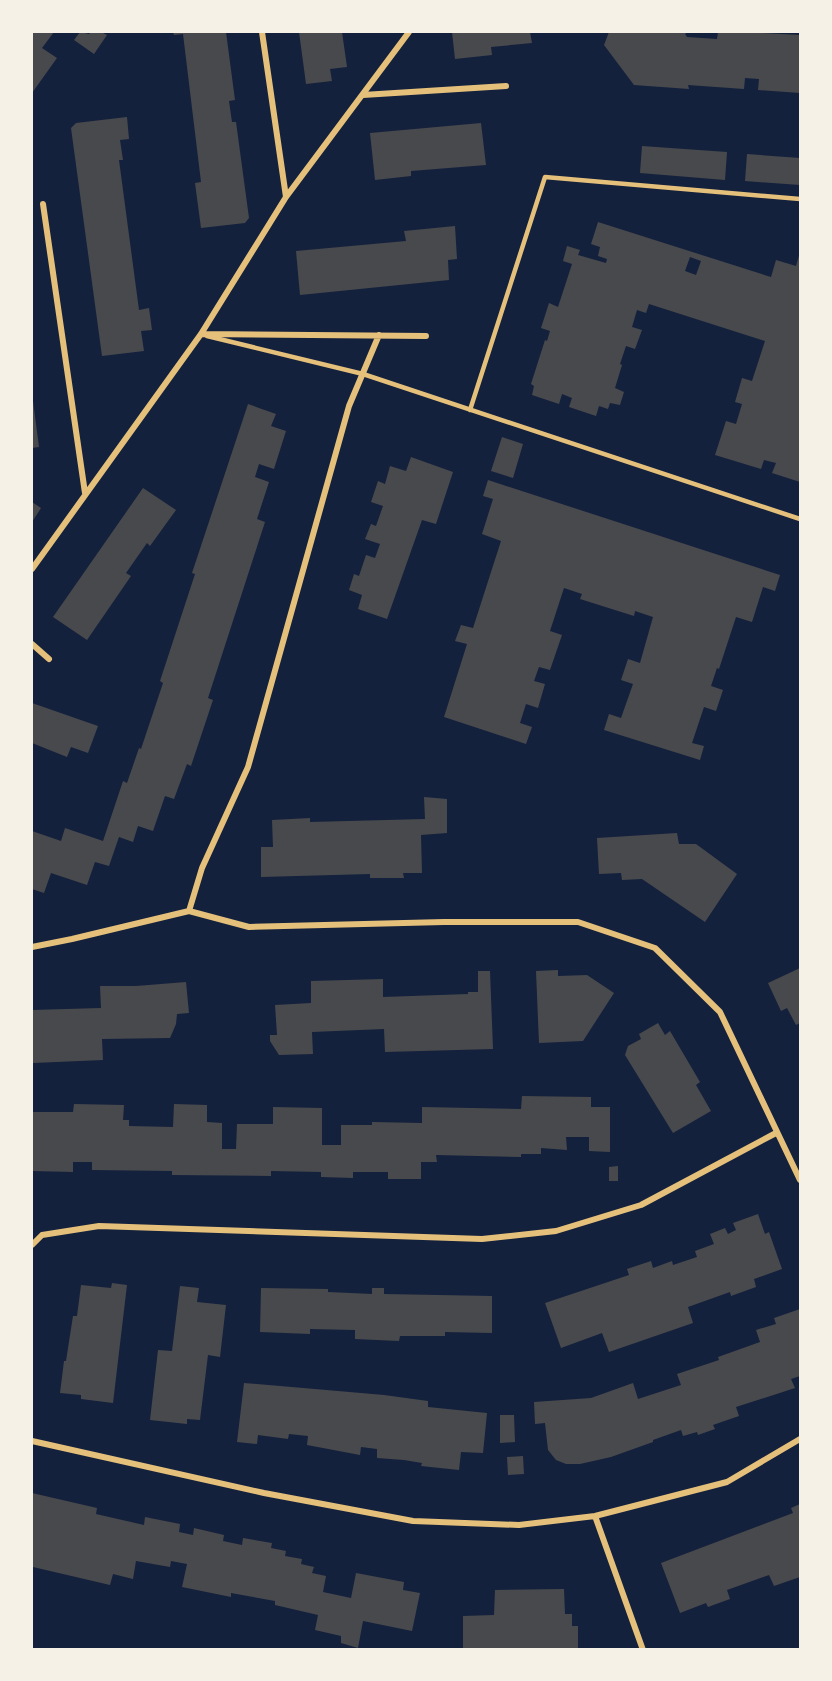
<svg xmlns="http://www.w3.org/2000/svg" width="832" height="1681" viewBox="0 0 832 1681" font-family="Raleway,sans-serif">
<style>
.building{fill:#48494c;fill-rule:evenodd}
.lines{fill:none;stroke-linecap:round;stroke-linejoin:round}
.service{stroke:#e5c07b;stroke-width:4.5}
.minor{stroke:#e5c07b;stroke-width:6}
</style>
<rect width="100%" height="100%" fill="#14213d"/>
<path class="building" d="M32,32H54L42,48L57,58L32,93Z
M80,32L89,34L91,32H101L107,35L94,54L74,40Z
M173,32H226L235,100L229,101L232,122H236L249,218L245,223L201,228L195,183L201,182L183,34L174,35Z
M299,32H342L347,67L330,69L332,81L306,84Z
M452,32H530L532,43L491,47L492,55L455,59Z
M609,32H688L685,34L687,37L717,39L718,32H763V33L800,35V93L758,90L759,79L745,78L744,89L688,85L689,89L634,85L604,45Z
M127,117L129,139L120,140L123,160H119L139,310L149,308L152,330L141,331L144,351L102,356L71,128L76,123Z
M481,123L486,165L411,171V176L375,180L370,133Z
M642,146L727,152L725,180L640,173Z
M747,154L800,158V185L745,181Z
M598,222L771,277L776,260L796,266L800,252V482L772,473L776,463L764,460L761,469L715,455L726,421L736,424L742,404L735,402L742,378L752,381L765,341L649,304L646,313L637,310L632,327L642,330L635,349L626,346L620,364L622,365L615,388L624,392L620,405L610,403L608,409L599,406L596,416L569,407L572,398L562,394L559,404L532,395L534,386L531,384L545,340L547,341L550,331L541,328L549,303L558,307L572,264L563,261L567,246L580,250L578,255L606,263L607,259L598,256L600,247L591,244ZM690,257L701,261L696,275L685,271Z
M455,226L457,259L448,260L449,280L300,295L296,251L406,241L404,231Z
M33,401L39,447L32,448V402Z
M248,404L276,414L271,426L286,431L274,469L259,464L255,477L269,482L257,519L265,522L208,698L213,700L191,766L187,764L174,799L165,796L153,831L138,826L133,842L119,837L109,866L95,862L87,885L51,873L44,893L32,889V831L61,841L65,828L103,841L123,781L127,783L139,748L141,749L163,683L160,681L195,574L192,573Z
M502,437L523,444L513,478L491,471Z
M411,457L453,472L436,524L422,520L387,619L358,609L362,595L349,590L354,574L359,576L366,555L375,558L380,544L365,539L371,524L376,526L383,506L371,502L378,481L385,484L390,466L406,471Z
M488,480L780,575L775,591L763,587L752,622L736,617L719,669L717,668L711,686L723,690L716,711L704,707L692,743L704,746L700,760L604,730L609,714L621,718L633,684L621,680L628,659L640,663L653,617L635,611L634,616L580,599L582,594L564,588L550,631L562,635L550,670L539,667L534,681L545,684L538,708L526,704L520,723L532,727L526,744L444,717L467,644L455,641L461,625L473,628L501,541L482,534L493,499L483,496Z
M143,488L176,510L150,546L147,543L126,573L131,576L87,640L53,617Z
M32,502L41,508L32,522Z
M32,703L98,726L88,753L71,747L67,757L32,743Z
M424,797L447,799V833L421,835L422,873H403L404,878H370V874L261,877V847H273L272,820L310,818V822L425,819Z
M677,833L679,844H696L737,874L705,922L642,879L622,880L621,873L599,874L597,838Z
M800,968V1023L796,1025L787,1008L781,1011L768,983Z
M558,970V976L587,975L614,993L583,1041L539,1043L536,971Z
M478,971H490L493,1049L385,1052L384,1029L312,1032L313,1054L279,1055L270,1041V1035H277L275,1005L311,1003V981L383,979V997L468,994V992H478Z
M186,982L189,1013L177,1014L176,1024L170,1038L102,1039L103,1060L33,1063L32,1059V1010L101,1008L100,986H136Z
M658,1023L665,1035L670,1031L700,1082L696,1085L711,1111L673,1133L625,1055L628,1046L641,1039L639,1034Z
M522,1096L591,1097V1107H610V1152L589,1151V1137H566L567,1150L541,1148V1154H521V1157L436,1155L437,1162H421V1179H388V1172H353V1178L321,1177V1172L271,1171V1176L172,1175V1171L92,1170V1162H73V1172L32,1171V1112H73L74,1104L124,1105L123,1120H129V1126L173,1127L174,1104L207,1105V1122L222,1123V1149H236L237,1124H273V1107L322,1108V1145H341V1125H372V1122L422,1123V1107L521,1109Z
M618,1166V1181H609V1167Z
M758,1214L765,1234L769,1232L782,1269L754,1279L756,1287L731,1296L730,1292L688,1307L693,1323L609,1352L602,1333L561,1348L545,1303L629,1275L627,1269L651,1261L653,1268L672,1261L673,1265L697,1257L695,1251L714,1244L710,1234L725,1228L728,1234L736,1230L733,1223Z
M112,1283L127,1285L113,1403L81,1399V1395L60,1393L64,1361H66L73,1316H77L81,1285L111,1288Z
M180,1286L199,1288L197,1302L226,1305L220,1357L208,1355L200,1420L187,1419V1424L150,1420L158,1350L172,1351Z
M261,1288L328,1289V1292L372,1294V1288H384V1294L492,1296V1333L445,1332V1336H400L399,1341L355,1339V1330L310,1329V1334L260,1332Z
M800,1309V1376L791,1379L795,1388L736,1407L739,1416L713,1425L715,1429L698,1435L697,1432L683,1436L681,1430L653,1440V1442L611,1457L580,1464H566L556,1460L548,1450L545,1423L535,1424L534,1402L591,1398L633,1383L638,1399L681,1385L677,1374L719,1360L718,1357L760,1342L756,1330L776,1324L774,1318Z
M244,1383L384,1395L428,1401V1407L487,1413L483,1453L461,1452L459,1470L421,1466L422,1463L404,1460L377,1458V1449L361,1447L360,1455L307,1445L308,1436L289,1434L288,1439L258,1435L257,1444L237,1442Z
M500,1415H514L515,1442L500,1443Z
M523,1456L524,1474L508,1475L507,1457Z
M32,1493L97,1508L96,1514L144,1525L145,1517L180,1524L179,1532L193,1535L194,1528L224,1535L223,1541L242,1545L243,1538L272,1543L271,1548L286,1551L285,1556L302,1559L301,1564L314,1567L312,1573L326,1576L323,1592L351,1598L356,1573L404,1582L403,1590L420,1593L412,1631L363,1621L358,1648L341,1643V1636L315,1630L318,1615L275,1605V1601L231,1593V1597L182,1587L187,1564L171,1561L170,1567L136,1561L133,1579L113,1574L110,1585L33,1567L32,1565Z
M800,1504V1577L774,1586L769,1575L727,1590L730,1599L708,1607L706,1603L680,1613L661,1563L793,1513L791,1508Z
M564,1589L565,1614H572V1626H578V1648H565V1650H463V1616L494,1615L495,1590Z"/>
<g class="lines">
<path class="service" d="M207,336L363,374L800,519
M470,410L545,177L800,199"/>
<path class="minor" d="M262,32L286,197
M363,95L506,86
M43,204L85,493
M201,334L426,336
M32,569L201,334L286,197L409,32
M32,644L49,659
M189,911L249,927L444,922H578L655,948L720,1012L800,1180
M32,947L72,939L189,911L202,868L248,767L349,406L379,335
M32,1245L42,1235L99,1226L482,1239L556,1231L641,1205L776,1133
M32,1441L264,1493L413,1521L519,1525L595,1516L727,1482L800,1439
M595,1516L643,1650"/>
</g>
<rect width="832" height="1681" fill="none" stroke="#f6f1e7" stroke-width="66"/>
</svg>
